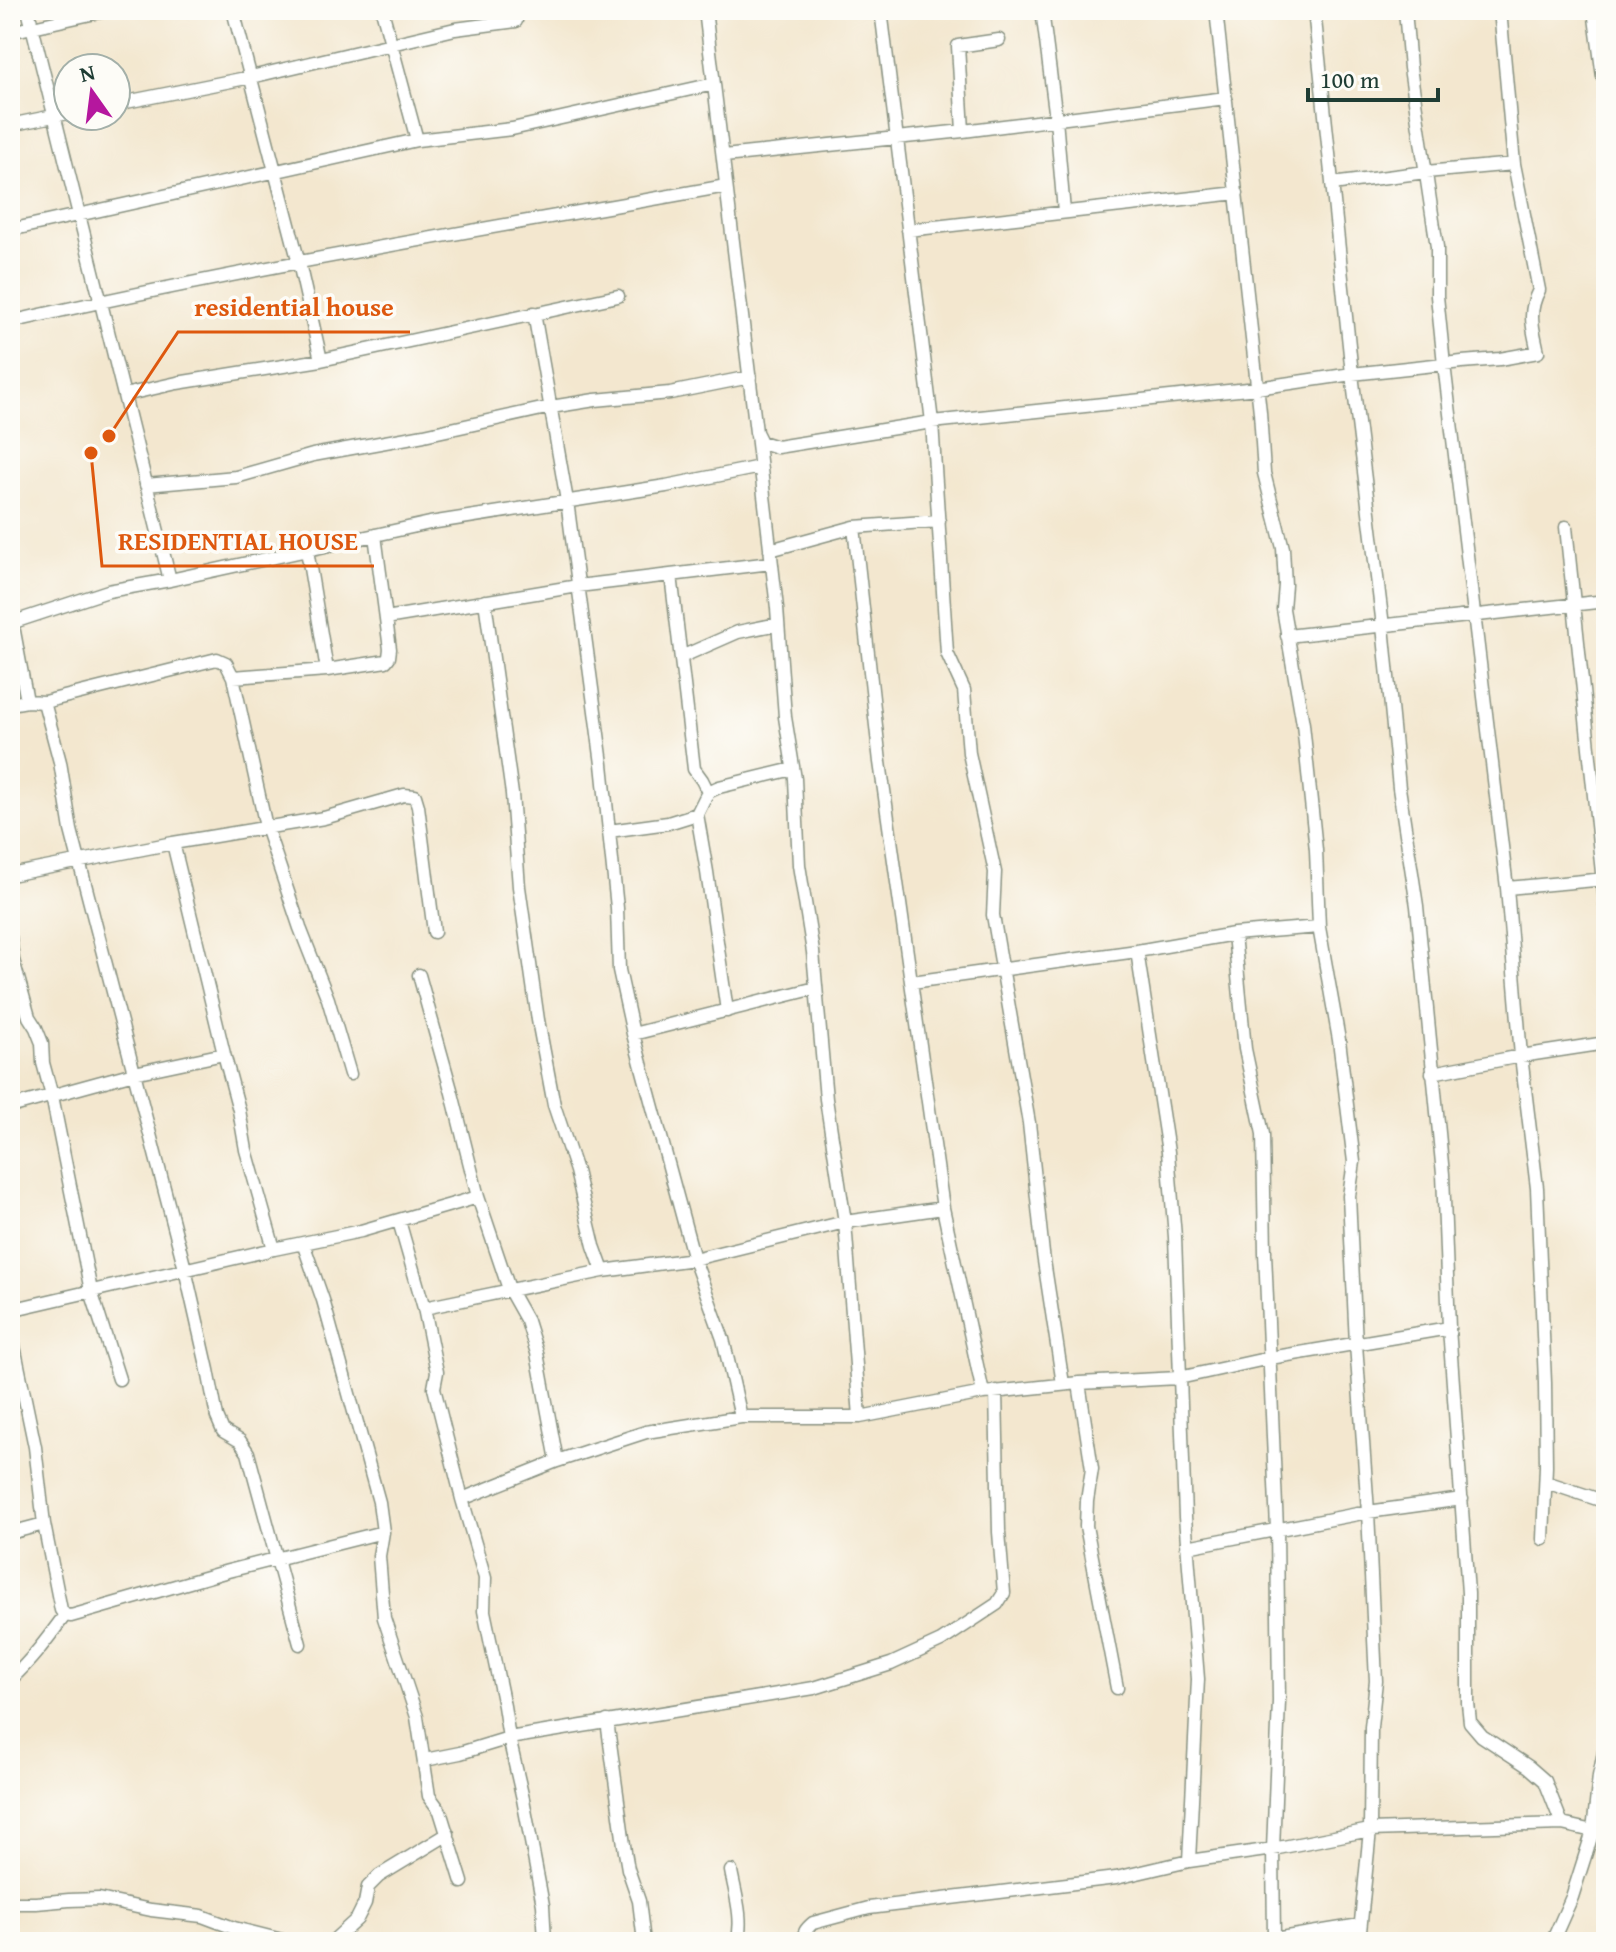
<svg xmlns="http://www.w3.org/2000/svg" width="1616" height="1952" viewBox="0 0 1616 1952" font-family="'Gentium Book Plus',serif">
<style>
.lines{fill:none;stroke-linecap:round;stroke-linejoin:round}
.minor-casing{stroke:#899282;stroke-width:15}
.minor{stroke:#fff;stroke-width:12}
.leader{fill:none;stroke:#de580e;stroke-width:3}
.callout-dot{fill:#de580e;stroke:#fdfcf7;stroke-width:3}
.callout-label{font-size:26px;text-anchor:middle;font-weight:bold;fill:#de580e;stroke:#fdfcf7;stroke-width:7;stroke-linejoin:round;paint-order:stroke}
</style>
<rect width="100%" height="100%" fill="#fdfcf7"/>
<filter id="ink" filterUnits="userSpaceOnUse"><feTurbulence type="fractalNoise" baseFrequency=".0125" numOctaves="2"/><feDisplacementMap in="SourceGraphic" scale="16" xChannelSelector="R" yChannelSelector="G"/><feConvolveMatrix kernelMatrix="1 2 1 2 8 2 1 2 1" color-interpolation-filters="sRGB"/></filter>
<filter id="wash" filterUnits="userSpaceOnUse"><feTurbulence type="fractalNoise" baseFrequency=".006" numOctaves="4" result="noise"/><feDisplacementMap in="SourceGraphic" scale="32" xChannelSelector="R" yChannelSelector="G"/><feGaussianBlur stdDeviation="1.8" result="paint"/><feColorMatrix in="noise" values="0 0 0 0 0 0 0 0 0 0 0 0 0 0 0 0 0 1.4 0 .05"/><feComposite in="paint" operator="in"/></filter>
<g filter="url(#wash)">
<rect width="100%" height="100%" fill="#f3e7cf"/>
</g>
<g filter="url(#ink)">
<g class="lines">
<defs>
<path id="minor" d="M28,10L170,580
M233,10L299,263L321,360
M382,10L417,140
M705,10L756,432L761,442L777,447L932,422L1257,388L1352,374L1462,362L1500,359L1538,352C1533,328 1527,313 1539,290L1514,164L1500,10
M881,10L932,422L947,653L964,690L969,753L995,872L993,915L1029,1123L1043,1254L1063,1384
M1042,10L1056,119L1064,212
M1216,10L1260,412L1264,473L1283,548L1285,585L1283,609L1303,724L1316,850L1319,927L1339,1040L1354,1162L1349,1196L1356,1344L1368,1512L1376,1681L1371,1727L1370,1830L1359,1942
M1314,10L1352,374L1383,626L1399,788L1417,906L1443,1174L1449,1328L1468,1593V1703L1470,1722L1482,1736L1529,1767L1545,1781L1562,1824
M1405,10L1410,68L1437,247V296L1444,364L1507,888L1521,1056L1537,1188L1545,1383L1546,1466L1543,1539
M1594,10L1603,77
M10,32L109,10
M116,104L251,77L455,29L516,21
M10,125L68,113
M963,131L958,46L999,40
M724,156L963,131L1226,98
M1332,184L1426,172L1514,164
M10,230L417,140L512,129L714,84
M908,230L1237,193
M534,313L567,501L602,764L617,908L619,970L633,1034L694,1259L723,1339L741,1417
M10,322C247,267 487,229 726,186
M124,395L177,383L321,360L618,296
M757,435L777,608L785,717L795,779L799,865L813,952L826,1099L845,1222L860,1417
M146,485L236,477L313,455L424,435L551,407L595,400L670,393L750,377
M854,527L880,762L943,1208L983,1393
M1566,527L1606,911
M307,550L327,670
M770,550L854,527L939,521
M671,575L694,769L702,780L708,792
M485,601L512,794L519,887L538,1020L554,1105L576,1171L594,1246L603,1271
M386,618L578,586L771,563
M1287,636L1606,601
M681,657L738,632L778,624
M233,677L327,670L386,661L389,657L390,649L375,535
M27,701L13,626L17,621L108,591L170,580L430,523L666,486L760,467
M44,702L60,762L71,830L185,1269L208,1370L217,1417L223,1431L240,1441L248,1453L300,1644
M10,704L27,701L44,702L217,659L226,663L233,677L266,827L300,928L328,999L350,1074
M697,814L707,872L727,1011
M609,831L668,823L697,814L708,792L719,787L793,769
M173,843L224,1054L239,1110L246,1150L274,1249
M10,875L173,843L324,818L404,795L415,796L418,806L434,932
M1507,888L1606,879
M1234,934L1245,1049L1263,1134L1265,1253L1277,1529L1279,1701L1273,1849L1274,1939
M10,937L13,960L29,1017L36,1028L42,1043L43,1063L52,1096L91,1291L119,1379
M1137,951L1168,1152L1175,1237L1185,1517L1198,1679L1189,1861
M419,975L452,1093L478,1197L509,1289L527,1321L537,1353L557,1461
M912,982L1137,951L1234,934L1319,927
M633,1034L816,988
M1432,1073L1521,1056L1606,1043
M10,1107L134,1073L224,1054
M399,1221L424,1308L437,1372L434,1388L462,1499L485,1578L484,1611L504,1706L509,1738L814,1688L891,1664L941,1641L997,1604L1004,1593L999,1532L996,1391
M303,1243L323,1300L379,1502L383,1532L379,1556L384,1618L417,1717L429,1796L440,1811L462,1882
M424,1308L603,1271L694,1259L845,1222L943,1208
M10,1310L274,1249L361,1231L478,1197
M10,1327L35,1447L44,1524L61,1610L65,1615L71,1616L228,1571L383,1532
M1079,1383L1092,1469L1087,1501L1086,1526L1117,1688
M1546,1482L1606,1502
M462,1499L557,1461L646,1432L741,1417H860L983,1393L1079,1383L1179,1378L1270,1358L1449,1328
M10,1533L44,1524
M1187,1547L1368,1512L1462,1499
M10,1680C31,1661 48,1638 65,1615
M607,1721L625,1852L628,1869L639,1901L644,1942
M425,1760L460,1753L509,1738L523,1799L543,1905L545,1942
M731,1871C735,1893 744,1920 737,1942
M10,1903H36L69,1900L99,1899L151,1910L202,1916L234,1928L290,1942
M332,1942L357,1919L365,1903L368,1887L379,1876L448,1834
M804,1942C802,1933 807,1928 813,1923L869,1908L1116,1878L1189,1861L1273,1849L1370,1830L1562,1824L1606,1834
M1256,1942L1360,1925
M1552,1942L1572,1897L1593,1831L1599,1776L1606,1743"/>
</defs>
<use href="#minor" class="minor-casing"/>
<use href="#minor" class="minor"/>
</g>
</g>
<path class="leader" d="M109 436L178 332H410M91 453L102 566H374"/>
<g class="callout-dot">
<circle cx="109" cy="436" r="8"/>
<circle cx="91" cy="453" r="8"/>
</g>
<g class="callout-label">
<text x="294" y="316">residential house</text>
<text x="238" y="550">RESIDENTIAL HOUSE</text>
</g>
<rect width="1616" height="1952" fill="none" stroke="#fdfcf7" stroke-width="40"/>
<g transform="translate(92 92) rotate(346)"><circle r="38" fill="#fdfcf7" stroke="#a4b0a9" stroke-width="2"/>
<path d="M0-6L14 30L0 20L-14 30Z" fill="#b5179e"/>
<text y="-12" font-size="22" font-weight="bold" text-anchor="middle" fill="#1f3d34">N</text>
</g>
<path d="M1308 88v12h130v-12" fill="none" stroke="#1f3d34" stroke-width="4"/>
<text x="1320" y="88" font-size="24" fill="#1f3d34" stroke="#fdfcf7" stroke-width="6" paint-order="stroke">100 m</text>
</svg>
